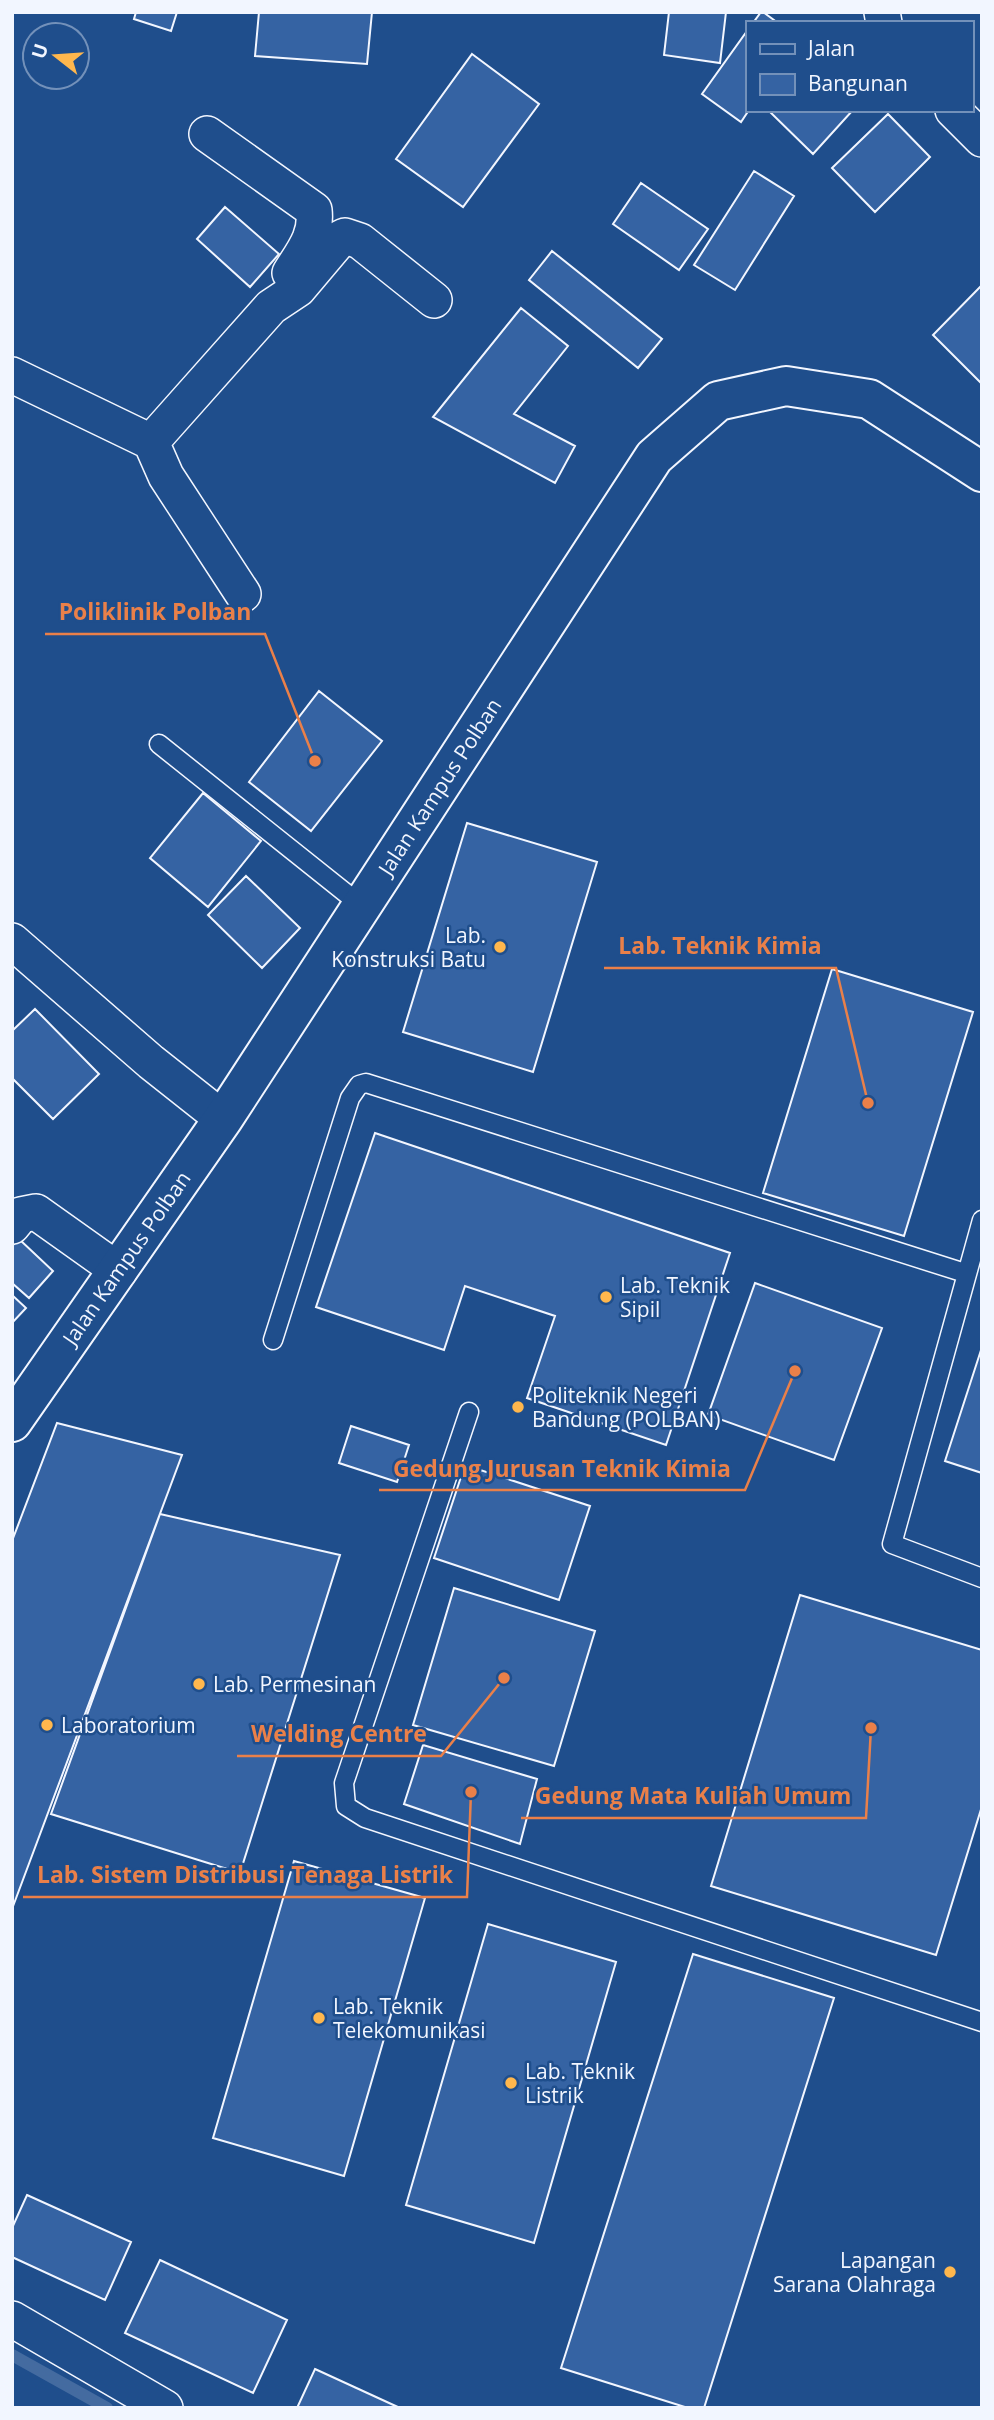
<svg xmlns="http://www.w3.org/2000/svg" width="994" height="2420" viewBox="0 0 994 2420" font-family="'Open Sans',sans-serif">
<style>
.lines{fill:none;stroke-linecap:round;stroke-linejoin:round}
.stream{stroke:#446ba0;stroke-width:12}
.building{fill:#3563a3;stroke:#f2f6ff;stroke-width:2}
.service-casing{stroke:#f2f6ff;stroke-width:21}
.minor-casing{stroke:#f2f6ff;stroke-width:38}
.tertiary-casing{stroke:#f2f6ff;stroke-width:42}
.service{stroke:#1f4e8c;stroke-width:18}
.minor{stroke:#1f4e8c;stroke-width:35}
.tertiary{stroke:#1f4e8c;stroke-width:38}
.poi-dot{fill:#ffb74d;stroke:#1f4e8c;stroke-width:2.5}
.labels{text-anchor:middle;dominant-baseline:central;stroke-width:5;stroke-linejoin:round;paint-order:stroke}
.street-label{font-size:21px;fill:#f2f6ff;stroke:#1f4e8c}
.poi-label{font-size:21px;fill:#f2f6ff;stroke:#1f4e8c;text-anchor:start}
.leader{fill:none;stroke:#ea8049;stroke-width:2.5}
.callout-dot{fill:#ea8049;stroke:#1f4e8c;stroke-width:2.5}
.callout-label{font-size:23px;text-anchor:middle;font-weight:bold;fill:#ea8049;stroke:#1f4e8c;stroke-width:5;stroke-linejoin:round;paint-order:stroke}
</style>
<rect width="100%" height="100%" fill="#1f4e8c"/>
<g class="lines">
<path class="stream" d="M12,2355L107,2408"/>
</g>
<path class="building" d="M136,12H177L171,31L134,19Z
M259,12H372L367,64L255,56Z
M669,12H726L720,63L664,55Z
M761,12H763L778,23H753Z
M747,31L749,110L741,122L702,94Z
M472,54L539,104L463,207L396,159Z
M768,110H853L813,154Z
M888,114L930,157L875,212L832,168Z
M754,171L794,196L735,290L694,265Z
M641,183L708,229L679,270L613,224Z
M225,207L279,254L250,287L197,239Z
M552,251L662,339L638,368L529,280Z
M982,285V384L933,335Z
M521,308L568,346L514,414L575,446L555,483L433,417Z
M319,691L382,741L311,831L249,782Z
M203,793L261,841L208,907L150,858Z
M467,823L597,862L533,1072L403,1032Z
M246,876L300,928L262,968L208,915Z
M832,969L973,1012L904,1236L763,1193Z
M35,1009L99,1074L53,1119L12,1078V1031Z
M375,1133L730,1253L666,1445L527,1398L555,1316L465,1286L444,1350L316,1307Z
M19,1239L53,1271L29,1298L12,1283V1246Z
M755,1283L882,1328L834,1460L708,1415Z
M12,1295L26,1308L12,1323Z
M982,1347V1473L945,1461Z
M57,1423L182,1455L12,1909V1541Z
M351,1426L409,1445L397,1482L339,1463Z
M465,1465L590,1506L559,1600L434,1558Z
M160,1514L340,1555L240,1873L51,1814Z
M454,1588L595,1631L554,1766L413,1725Z
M800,1595L982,1650V1806L936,1955L711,1886Z
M423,1745L537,1779L520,1844L404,1804Z
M294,1861L425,1898L344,2176L213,2138Z
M488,1924L616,1962L534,2243L406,2205Z
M693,1954L834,1998L704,2408H688L561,2368Z
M27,2195L131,2242L105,2300L12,2257V2228Z
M160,2260L287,2320L253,2393L125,2333Z
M315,2369L400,2408H297Z"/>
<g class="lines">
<defs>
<path id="service" d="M159,744L362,906
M982,1220L892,1544L982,1578
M273,1340L350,1098L359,1085L366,1083L965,1273
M469,1412L344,1783L346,1806L365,1818L982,2022"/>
<path id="minor" d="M882,12L884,23
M953,110L982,139
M207,134L314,210C317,236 303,252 290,273
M12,375L151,442L271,307L298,289L341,238L345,236L360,241L434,300
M151,442L166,476L243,594
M12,941L151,1062L223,1119
M12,1226L21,1215L36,1212L119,1271
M12,2319L165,2408"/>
<g id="tertiary">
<path id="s1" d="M12,1422L223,1119L654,457L718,401L786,386L869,399L982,472"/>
</g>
</defs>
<use href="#service" class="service-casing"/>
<use href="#minor" class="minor-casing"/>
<use href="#tertiary" class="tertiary-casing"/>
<use href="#service" class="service"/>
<use href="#minor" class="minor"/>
<use href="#tertiary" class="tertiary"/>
</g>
<g class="poi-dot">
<circle cx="500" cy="947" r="7"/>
<circle cx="606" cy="1297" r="7"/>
<circle cx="518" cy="1407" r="7"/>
<circle cx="199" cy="1684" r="7"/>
<circle cx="47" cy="1725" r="7"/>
<circle cx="319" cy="2018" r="7"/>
<circle cx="511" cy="2083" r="7"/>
<circle cx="950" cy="2272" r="7"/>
</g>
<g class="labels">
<g class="street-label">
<text stroke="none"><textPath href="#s1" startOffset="766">Jalan Kampus Polban</textPath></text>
<text stroke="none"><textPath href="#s1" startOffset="200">Jalan Kampus Polban</textPath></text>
</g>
<g class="poi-label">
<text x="486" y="935" text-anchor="end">Lab.<tspan x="486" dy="24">Konstruksi Batu</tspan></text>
<text x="620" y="1285">Lab. Teknik<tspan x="620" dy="24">Sipil</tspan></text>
<text x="532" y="1395">Politeknik Negeri<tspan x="532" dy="24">Bandung (POLBAN)</tspan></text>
<text x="213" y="1684">Lab. Permesinan</text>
<text x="61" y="1725">Laboratorium</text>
<text x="333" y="2006">Lab. Teknik<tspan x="333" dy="24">Telekomunikasi</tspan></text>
<text x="525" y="2071">Lab. Teknik<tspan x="525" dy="24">Listrik</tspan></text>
<text x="936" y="2260" text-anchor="end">Lapangan<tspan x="936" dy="24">Sarana Olahraga</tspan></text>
</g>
</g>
<path class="leader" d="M315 761L265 634H45M868 1103L836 968H604M795 1371L745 1490H379M504 1678L441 1756H237M871 1728L866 1818H521M471 1792L467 1897H23"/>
<g class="callout-dot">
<circle cx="315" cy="761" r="7"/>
<circle cx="868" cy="1103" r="7"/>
<circle cx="795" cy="1371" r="7"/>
<circle cx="504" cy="1678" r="7"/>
<circle cx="871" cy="1728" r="7"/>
<circle cx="471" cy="1792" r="7"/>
</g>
<g class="callout-label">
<text x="155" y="620">Poliklinik Polban</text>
<text x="720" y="954">Lab. Teknik Kimia</text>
<text x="562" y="1477">Gedung Jurusan Teknik Kimia</text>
<text x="339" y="1742">Welding Centre</text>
<text x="693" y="1804">Gedung Mata Kuliah Umum</text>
<text x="245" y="1883">Lab. Sistem Distribusi Tenaga Listrik</text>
</g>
<rect width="994" height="2420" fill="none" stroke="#f2f6ff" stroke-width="28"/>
<rect x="746" y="21" width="228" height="91" fill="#1f4e8c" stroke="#7391ba" stroke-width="2"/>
<rect x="760" y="44" width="35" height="10" fill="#1f4e8c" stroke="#7391ba" stroke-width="2"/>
<text x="808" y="56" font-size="21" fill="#f2f6ff">Jalan</text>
<rect x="760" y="74" width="35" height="21" fill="#3563a3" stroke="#7391ba" stroke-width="2"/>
<text x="808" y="91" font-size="21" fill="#f2f6ff">Bangunan</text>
<g transform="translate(56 56) rotate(287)"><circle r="33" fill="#1f4e8c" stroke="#7391ba" stroke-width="2"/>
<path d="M0-5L12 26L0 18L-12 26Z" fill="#ffb74d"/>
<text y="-10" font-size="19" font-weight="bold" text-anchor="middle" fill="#f2f6ff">U</text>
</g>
</svg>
